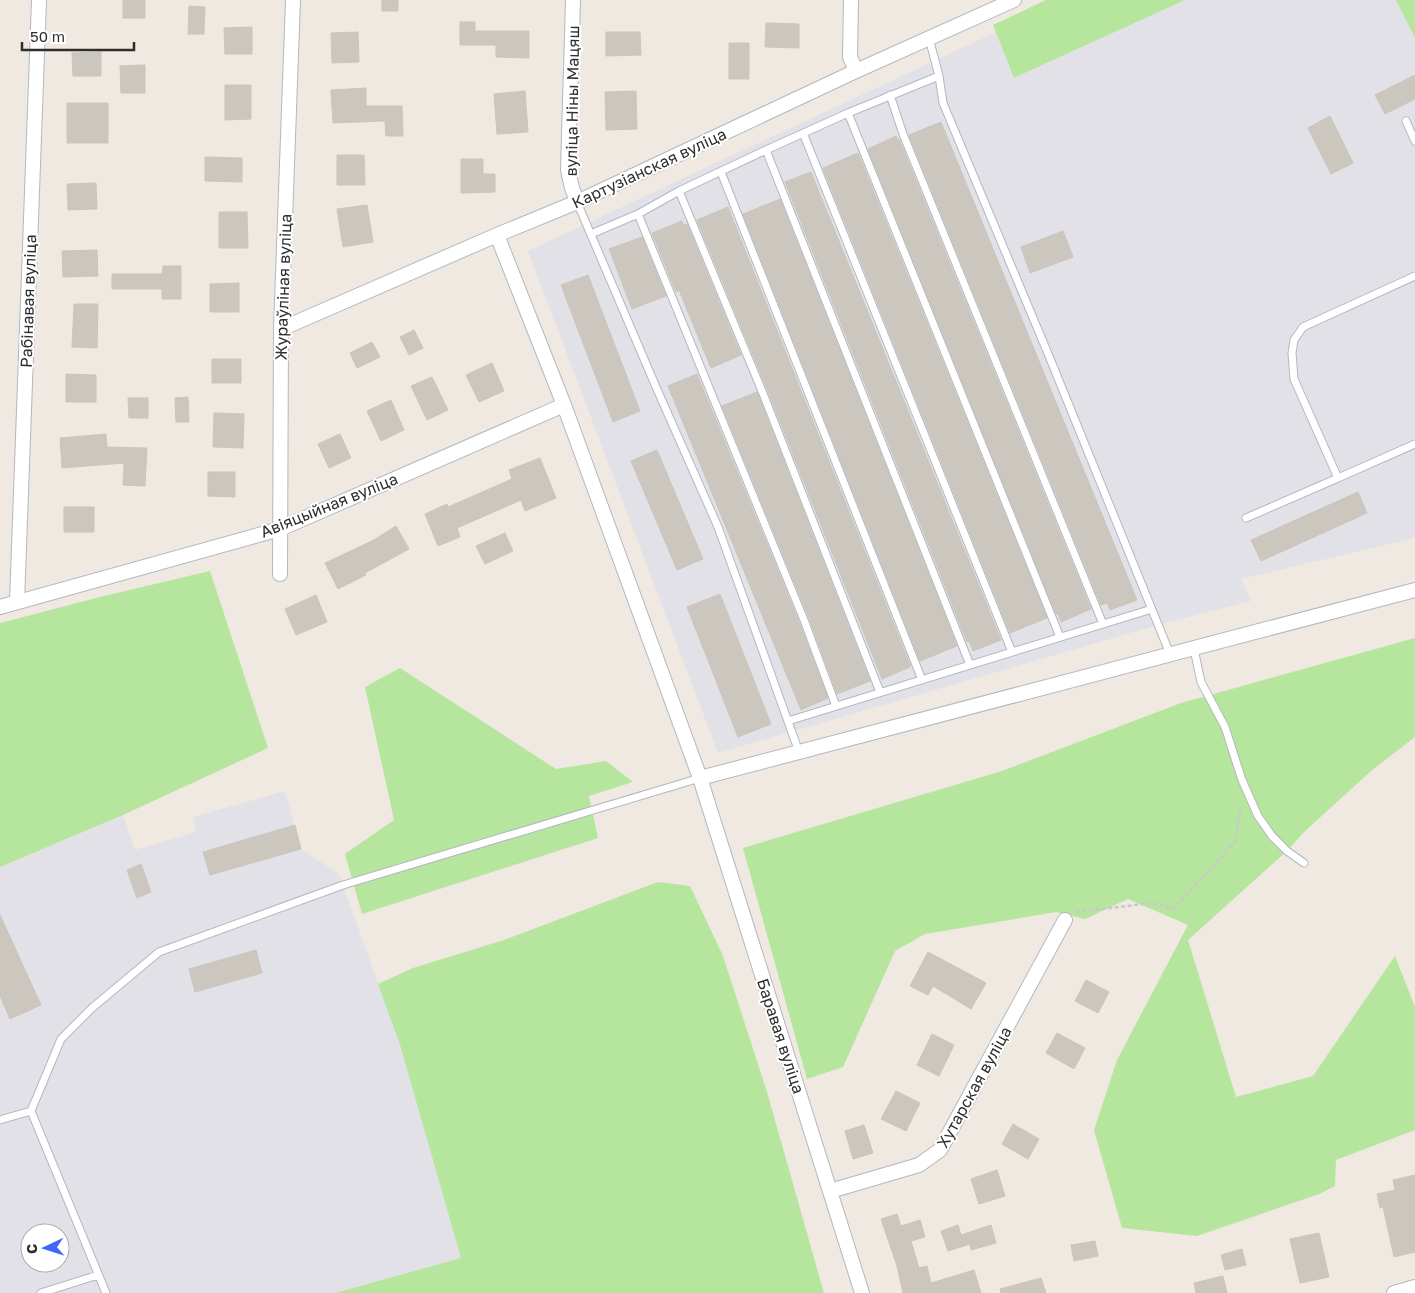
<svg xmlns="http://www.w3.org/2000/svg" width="1415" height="1293" viewBox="0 0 1415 1293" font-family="'Golos Text',sans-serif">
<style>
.industrial{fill:#e3e1e8;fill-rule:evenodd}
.green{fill:#b6e59e}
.building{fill:#cbc7bf;stroke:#cbc5ba}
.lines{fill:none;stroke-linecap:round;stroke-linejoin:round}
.service-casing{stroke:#b4b7c1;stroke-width:9}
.minor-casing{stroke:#b4b7c1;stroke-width:16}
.path{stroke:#c9c9c9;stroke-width:2.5;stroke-dasharray:4 2.5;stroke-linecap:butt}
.service{stroke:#fff;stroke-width:7}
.minor{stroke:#fff;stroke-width:14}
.labels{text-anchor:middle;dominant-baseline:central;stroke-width:4;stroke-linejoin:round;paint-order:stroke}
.street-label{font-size:16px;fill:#2e2e2e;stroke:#fff}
</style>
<rect width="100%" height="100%" fill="#efe9e1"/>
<path class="industrial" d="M1185,0H1396L1415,38V538L1241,579L1251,601L1158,625L718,753L528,251L996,32L1014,78Z
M285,791L301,849L339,874L343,885L400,1045L461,1258L335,1293H0V867L123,815L135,850L196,832L193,817ZM30,1233H60V1263H30Z"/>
<path class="green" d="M1046,0H1185L1014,78L993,25Z
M1396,0H1415V38Z
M210,571L268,748L123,815L0,867V623L104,596Z
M1415,638V737L1371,771L1304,832L1287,851L1188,940L1236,1097L1313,1076L1395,956L1415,1007V1130L1336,1160L1335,1186L1319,1194L1197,1236L1122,1228L1094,1130L1117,1060L1188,925L1128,899L1085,919L1056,912L925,934L895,951L843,1067L807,1079L743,848L1002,771L1181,703Z
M400,668L556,769L606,761L633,782L589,796L598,838L362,914L345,854L394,820L365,687Z
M658,882L690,886L723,956L767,1092L824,1293H335L461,1258L400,1045L378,984L413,968L504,940Z"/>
<path class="building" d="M123,0H145V18H123Z
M382,0H398V11H382Z
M189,6L205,7L204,34H188Z
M460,22H475V31H529V58L496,57V45H460Z
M766,23L799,24V48L765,47Z
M252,27V54H225L224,28Z
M358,32L359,62L332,63L331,33Z
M606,32H640L641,55L606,56Z
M729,43H749V79H729Z
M101,52V76H73L72,53Z
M145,65V93H121L120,66Z
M1415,75V99L1385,114L1375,95Z
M225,85H251V119L225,120Z
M366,88V106H402L403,136H386L385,121L333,123L331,90Z
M525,91L528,132L497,134L494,94Z
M636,91L637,129L606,130L605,92Z
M67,103H108V143H67Z
M1330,116L1353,163L1331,174L1308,128Z
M941,122L1137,600L1110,610L1107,603L1101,605L909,135Z
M896,136L898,140L899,139L1091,609L1061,622L1058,614H1056L868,149Z
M858,153L1047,618L1010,633L823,168Z
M337,155H364L365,185H337Z
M205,157L242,158V182L205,181Z
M461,159H483V174H495V192L461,193Z
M811,172L1001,640L973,651L969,641L967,642L785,182Z
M96,183L97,209L68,210L67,184Z
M780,199L957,646L920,661L743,214Z
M367,205L373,242L343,247L337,209Z
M728,207L910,665V667L882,679L769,394L697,220Z
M219,212H247L248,248H219Z
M682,221L683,225L687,224L741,355L711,368L679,290L676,292L652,233Z
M1063,231L1073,257L1030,273L1021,247Z
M642,237L666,296L632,309L609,249Z
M97,250L98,276L63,277L62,251Z
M163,266H181V299H162V289H112V274H162Z
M588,275L640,411L613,422L561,285Z
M239,283V312H210V284Z
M74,304H98L97,348L72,347Z
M414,330L423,348L409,355L400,337Z
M372,342L380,357L357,368L350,353Z
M212,359H241V383H212Z
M492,363L504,391L479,402L466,375Z
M66,374L96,375V402H66Z
M697,374L799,622L828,698L801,710L668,386Z
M432,377L448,410L427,420L411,386Z
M757,392L870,681L837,694L809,618L722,406Z
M188,397L189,422H176L175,398Z
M128,398H148V418H129Z
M391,400L404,430L381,441L367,411Z
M214,413L244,414L243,448L213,447Z
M106,434L107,447L147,448L145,486L123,485L124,463L62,468L60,438Z
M340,434L351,458L329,468L318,444Z
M657,450L703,559L677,570L631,461Z
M540,458L556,498L525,511L521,500L457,528L460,537L438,546L425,514L447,504L448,507L512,479L509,470Z
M208,472H235V497L208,496Z
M1358,492L1367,513L1261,561L1251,540Z
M64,507H94V532H64Z
M396,526L409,549L365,573L366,575L338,589L325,563L372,541Z
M505,533L513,551L485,564L476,546Z
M720,594L771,724L738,737L687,607Z
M316,595L327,622L296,635L285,609Z
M295,825L301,849L210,875L203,852Z
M141,864L151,892L137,898L127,870Z
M0,915L41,1005L10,1019L0,996Z
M256,950L262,973L195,992L189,969Z
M928,952L986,983L971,1009L933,986L928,995L910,986Z
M1086,980L1109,992L1098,1013L1075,1001Z
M1057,1033L1085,1048L1074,1069L1046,1053Z
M932,1034L954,1045L939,1076L917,1065Z
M896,1091L920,1103L906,1131L881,1119Z
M1013,1124L1039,1139L1028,1159L1002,1144Z
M864,1125L873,1153L853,1159L845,1131Z
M997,1170L1005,1196L979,1204L971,1179Z
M1415,1175V1252L1394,1257L1383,1207L1380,1208L1377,1194L1395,1190L1393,1180Z
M897,1214L901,1226L920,1220L925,1237L911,1241L919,1268L927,1266L931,1283L974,1270L981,1293H903L897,1266L881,1219Z
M958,1225L961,1235L991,1225L996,1243L971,1250L970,1244L948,1251L941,1231Z
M1319,1233L1329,1277L1300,1283L1290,1239Z
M1095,1241L1098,1256L1074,1261L1071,1245Z
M1242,1249L1246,1265L1225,1270L1221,1255Z
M1223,1276L1227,1293H1196L1194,1283Z
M1041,1278L1046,1293H1001L1000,1289Z"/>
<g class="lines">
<defs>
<path id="service" d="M929,38L939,76L943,103L1049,356L1170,654
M890,95L903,134L1103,624
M848,113L939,76
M1406,121L1415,141
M803,133L1012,652
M766,150L970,665
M721,172L922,680
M679,191L764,396L880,692
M577,202L656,387L718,527L799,752
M638,214L804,620L836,706
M591,234L638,214L679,191L766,150L848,113L1060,637
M1338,478L1415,444
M1246,518L1338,478L1294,379L1292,353L1294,340L1303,327L1415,276
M1194,649L1201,682L1225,727L1242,780L1258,816L1272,836L1287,851L1304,863
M788,721L1152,609
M31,1111L106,1293
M0,1120L31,1111L61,1039L92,1008L159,952L343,885L700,778
M41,1293L98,1275"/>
<path id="minor" d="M573,0L568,170L572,188L577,202
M851,0L850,57L856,71
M497,235L564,405L700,778L862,1293
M281,329L497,235L577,202L856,71L1014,0
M280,574L281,329L293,0
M17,602L39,0
M0,607L280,529L564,405
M700,778L1415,590
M830,1191L919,1165L940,1150L1065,920
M1394,1293L1415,1287"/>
</defs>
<use href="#service" class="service-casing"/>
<use href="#minor" class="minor-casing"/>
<path class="path" d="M1076,912L1152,903L1174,909L1235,842L1241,805"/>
<use href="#service" class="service"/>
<use href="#minor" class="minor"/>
</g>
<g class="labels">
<g class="street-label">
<text transform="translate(572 101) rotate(-89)">вуліца Ніны Мацяш</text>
<text transform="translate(649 168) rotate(-25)">Картузіанская вуліца</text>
<text transform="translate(283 287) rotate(-88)">Жураўліная вуліца</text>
<text transform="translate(28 301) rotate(-88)">Рабінавая вуліца</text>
<text transform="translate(329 505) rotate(-22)">Авіяцыйная вуліца</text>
<text transform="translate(781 1036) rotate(72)">Баравая вуліца</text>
<text transform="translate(974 1087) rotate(-61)">Хутарская вуліца</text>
</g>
</g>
<g transform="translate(45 1248) rotate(266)"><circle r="24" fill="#ffffff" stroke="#ababab"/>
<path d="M0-4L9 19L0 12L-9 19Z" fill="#4264fb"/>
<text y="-8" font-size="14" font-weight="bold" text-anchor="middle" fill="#2e2e2e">С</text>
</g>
<path d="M22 42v8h112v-8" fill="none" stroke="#2e2e2e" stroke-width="2.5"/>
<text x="30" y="42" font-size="15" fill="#2e2e2e" stroke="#ffffff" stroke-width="4" paint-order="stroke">50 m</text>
</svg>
